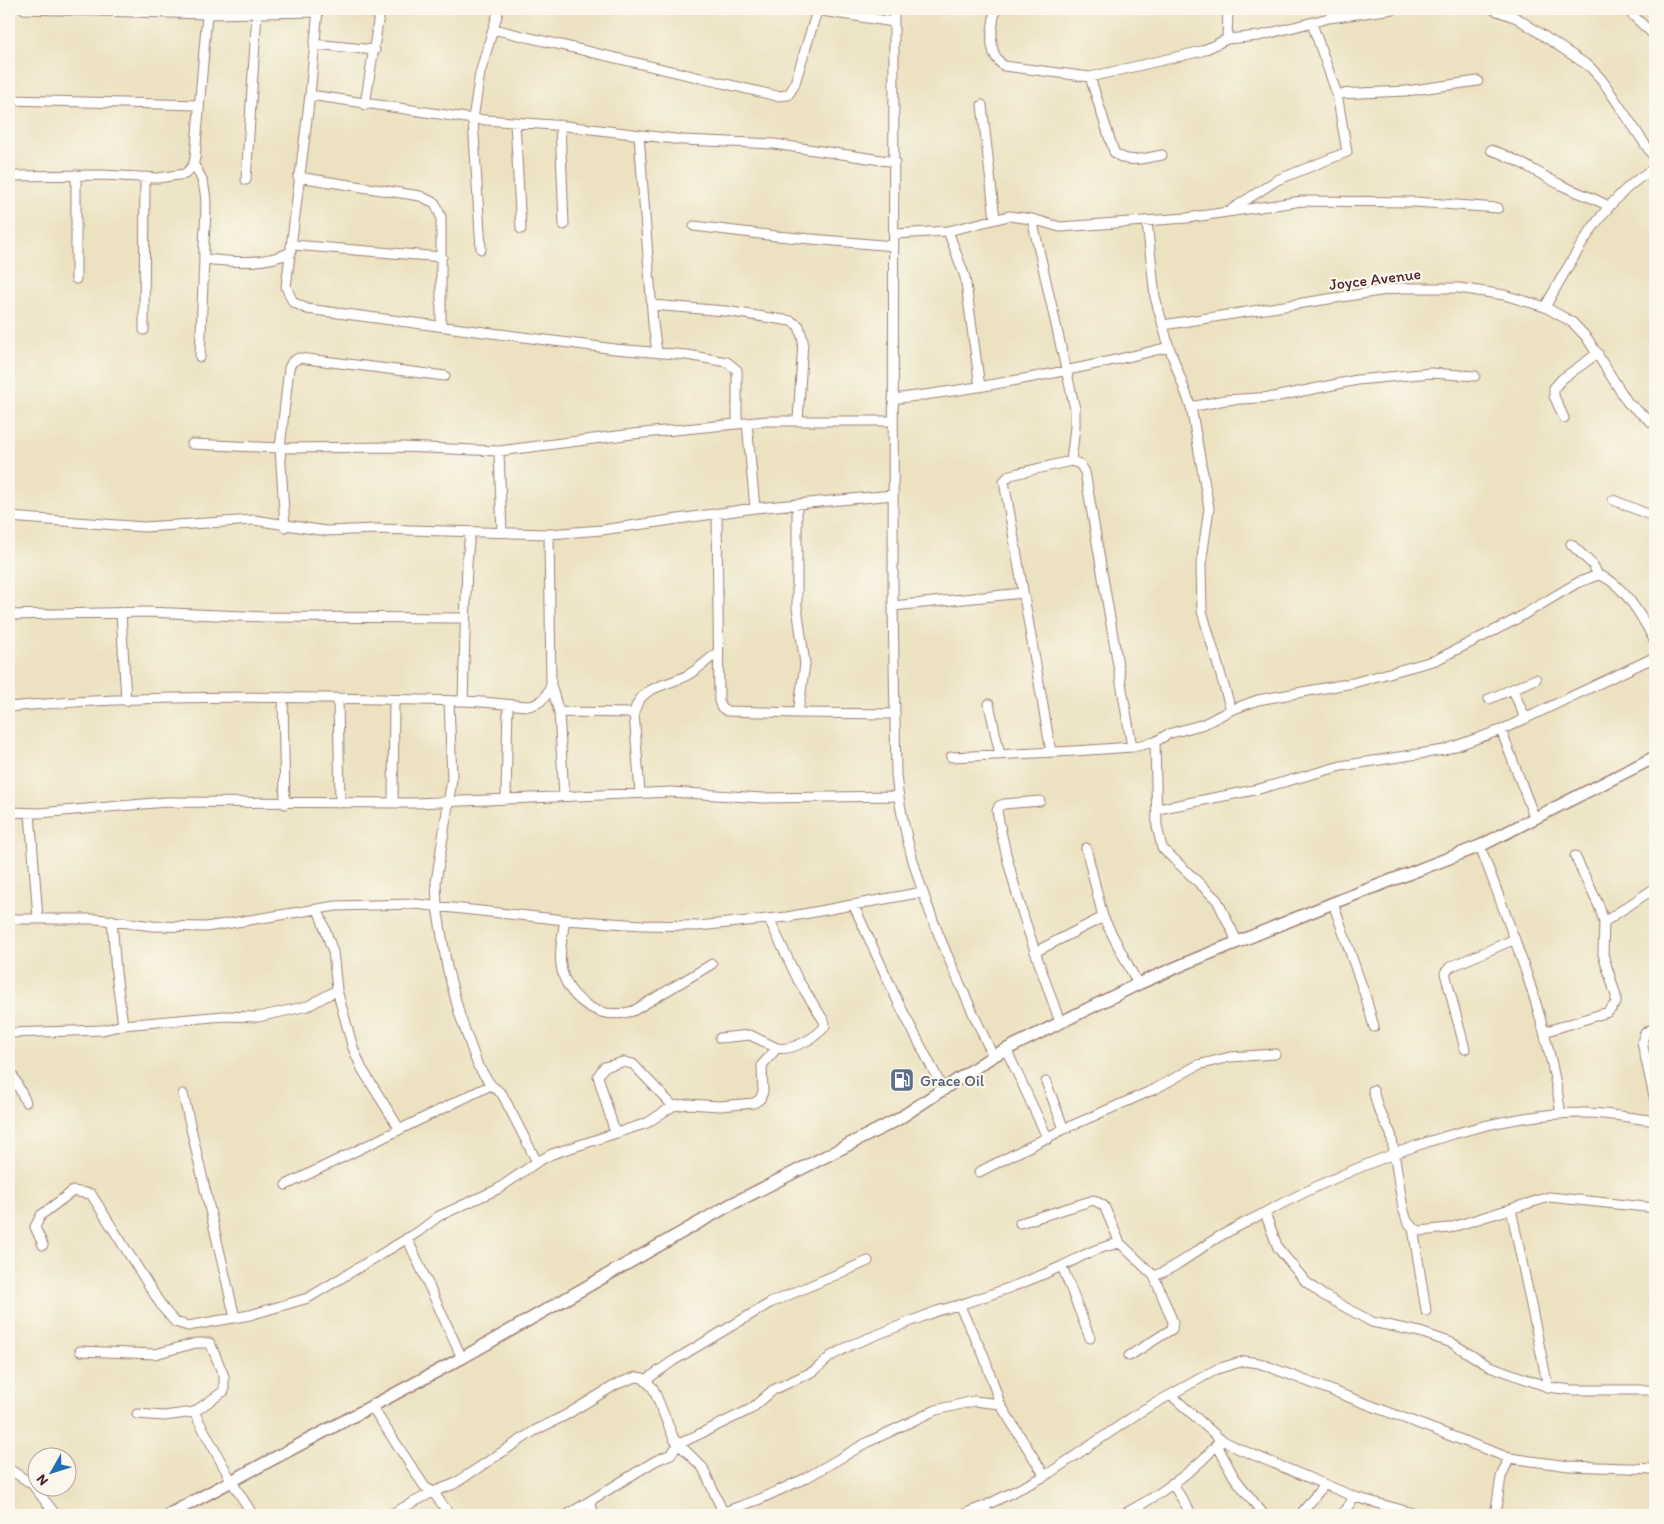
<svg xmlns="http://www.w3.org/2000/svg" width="1664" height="1524" viewBox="0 0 1664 1524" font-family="Itim,sans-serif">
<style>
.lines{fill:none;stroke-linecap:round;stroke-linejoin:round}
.minor-casing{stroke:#9b8076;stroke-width:11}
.major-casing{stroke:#9b8076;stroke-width:14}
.minor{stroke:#fff;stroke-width:9}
.major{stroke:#fff;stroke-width:11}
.labels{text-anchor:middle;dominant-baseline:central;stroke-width:4.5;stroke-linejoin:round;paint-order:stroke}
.street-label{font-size:16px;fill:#4a1f2b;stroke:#fbf7ec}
.service-label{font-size:16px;fill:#4e5e75;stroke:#fbf7ec;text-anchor:start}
</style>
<rect width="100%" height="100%" fill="#fbf7ec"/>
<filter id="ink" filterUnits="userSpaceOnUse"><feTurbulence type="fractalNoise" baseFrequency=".02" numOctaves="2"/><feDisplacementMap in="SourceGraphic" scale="10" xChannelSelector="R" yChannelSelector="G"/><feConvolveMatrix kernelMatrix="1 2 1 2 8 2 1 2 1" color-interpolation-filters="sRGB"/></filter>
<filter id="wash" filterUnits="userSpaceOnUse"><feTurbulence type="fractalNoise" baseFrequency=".0096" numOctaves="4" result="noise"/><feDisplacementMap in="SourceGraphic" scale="20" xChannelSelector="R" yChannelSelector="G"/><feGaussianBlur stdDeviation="1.12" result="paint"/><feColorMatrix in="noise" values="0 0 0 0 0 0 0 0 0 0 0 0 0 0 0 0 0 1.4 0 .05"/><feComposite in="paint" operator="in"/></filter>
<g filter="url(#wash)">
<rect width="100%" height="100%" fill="#ece2c1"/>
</g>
<g filter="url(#ink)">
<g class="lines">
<defs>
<path id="minor" d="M24,9L207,14L317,12
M318,9L310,95L286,287L293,302L307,309L615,349L687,355L727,362L737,370V424
M809,9L894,22
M894,9L893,606L896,775C906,874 951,966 993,1056
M995,9C993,29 985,52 1004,66L1090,77L1202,51L1227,39L1259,36L1329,18L1393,9
M1492,9L1517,18L1590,67L1602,80L1655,159
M1626,9L1655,36
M493,29L777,96L788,95L794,86L817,11
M1227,39L1228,9
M314,44L375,50
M1090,77L1114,152C1127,165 1145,158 1162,155
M1337,94L1406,91L1478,81
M310,95L473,119L566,126L683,140L774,144L895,162
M9,100L198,105
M365,105L380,9
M982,105L995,219
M515,122L521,229
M560,125L564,225
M639,135L653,324L657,352
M1491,150C1517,158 1537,173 1561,185C1577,193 1591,196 1608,206
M193,164C215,191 202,227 204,259C233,262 265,265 291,252
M9,176L102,175L158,178L185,174L193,166L195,158L207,14
M298,177L420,196L435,203L441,217V325
M246,180L257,13
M1232,209L1277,180L1347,152L1337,94L1312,24
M1032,219L1075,409V427L1071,461
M1147,222L1155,297L1169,347L1191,407L1209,508L1201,565L1202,611L1231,710
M694,226L776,236L894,246
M948,231L965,277L980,387
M895,234L948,231L1009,216L1032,219L1060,227L1187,218L1302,201L1415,202L1498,208
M293,245L442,257
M481,249L473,119L480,73L499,9
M76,279V175
M652,305L725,311L791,321L799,326L803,341L798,421
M1545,307C1573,258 1604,196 1655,168
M1163,325L1399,288H1459L1504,295L1545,307L1572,322L1587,338L1628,403L1655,425
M144,330L145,177
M200,357L204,259
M893,399C988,388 1077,370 1169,347
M1191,407L1225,400L1274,397L1357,380L1431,373L1475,376
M1564,418L1554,396V388L1562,379L1598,353
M747,423L755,508
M192,444L280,448L402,447L499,451L633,434L767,421H893
M499,451L502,533
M1613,500L1655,517
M797,504V607L805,664L798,713L894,714
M717,514L719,701L721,707L727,711L798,713
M9,517L144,527L254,520L326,531L376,529L549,534L602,530L755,508L893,495
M285,527L280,448L289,368L292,362L299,358L445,376
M1571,544L1593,565L1598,575
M893,606L1023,593
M121,612L126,701
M9,615L147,612L265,617L465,618
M551,685L559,712L564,796
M1513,690L1525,718
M283,697L285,804
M338,699L340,801
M1489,699L1536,679
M449,701L452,779L436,882L437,907L447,967L460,1016L478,1066L491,1085L502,1094L537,1162
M463,701L467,562L470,533
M989,704L1000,755
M9,707C159,693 311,697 461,701C484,701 507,705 529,706C542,703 547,697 551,684L549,534
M559,712L634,713
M1501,730L1535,819
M1155,742L1157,826L1162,848L1217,900L1238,943
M1051,752L1004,481L1010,475L1071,461L1080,464L1085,472L1132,747
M951,757L1075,751L1132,747L1155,742L1168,734L1204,724L1231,710L1258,700L1353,683L1436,660L1513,621L1577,583L1598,575C1622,581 1644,620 1655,642
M640,793L634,713C639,687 664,686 684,677C697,671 708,660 719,651
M506,798L508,705
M1040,801L1004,804L999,806L997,811C1010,883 1035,953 1060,1022
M393,802L394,700
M1158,809L1259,789L1341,766L1444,750L1501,730L1655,657
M9,812L40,813L166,802L415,803L671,792L762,798L898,796
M30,813L38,918
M1480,846C1513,934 1548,1021 1561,1114
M1086,848L1103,917L1138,984
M1333,903L1366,998L1374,1027
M854,906L898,1002L944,1091
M318,909L333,952L337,990L353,1048L362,1069L399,1128
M9,919H97L153,926L206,927L336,906L415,904L565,920L643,925L698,926L787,917L923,892
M112,920L116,973L123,1025
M565,920C559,954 554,981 585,1004C600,1015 616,1016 633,1011L712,964
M1604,922L1655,888
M1035,952L1103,917
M1655,1027L1645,1033L1642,1042L1655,1101
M1544,1032L1608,1012L1616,1003V996L1603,954L1604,922L1599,906L1575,856
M9,1033L103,1030L123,1025L224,1016L258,1017L308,1006L337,990
M720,1038L750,1035L777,1048
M1006,1049L1048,1139
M1465,1049L1445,973L1450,967L1515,939
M9,1068L26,1102
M1046,1082L1064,1129
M1373,1090L1378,1108L1391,1134L1403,1208L1407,1221L1413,1228L1420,1231L1449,1228L1549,1197L1655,1208
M183,1094L235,1318
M615,1133L598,1076L604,1067L623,1062L633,1064L673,1106
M979,1172L1064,1129L1155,1089L1198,1065L1230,1057L1275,1054
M286,1185L491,1085
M1511,1209L1548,1387
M1265,1213L1278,1248L1306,1282L1323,1295L1372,1322L1420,1332L1452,1343L1487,1365L1548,1387L1572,1390H1655
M1020,1223L1094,1200L1104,1206L1120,1243
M1413,1228L1426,1311
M407,1238L462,1358
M43,1245L35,1227L41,1215L73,1191L91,1194L163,1308L175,1322L188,1326L250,1315L308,1298L418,1232L439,1216L498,1189L537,1162L552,1154L647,1123L673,1106L688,1104L720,1106L754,1103L760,1099L763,1092L762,1065L777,1048C792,1051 816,1038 825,1026L824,1021L798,980L769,919
M1062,1266L1090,1338
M80,1351L155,1354L196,1343H210L224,1376V1391L194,1412
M1129,1356L1172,1329L1173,1322L1154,1276
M646,1380L673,1361L770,1303L868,1261
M1171,1395L1220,1439L1237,1448L1355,1497L1420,1515
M372,1407L425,1487L433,1492L450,1515
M137,1414L164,1416L194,1412L232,1482L253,1515
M1217,1445L1234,1477L1264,1515
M9,1469L32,1484L56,1515
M1045,1476L1000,1404L984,1356L959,1305C994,1294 1027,1282 1060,1267C1084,1256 1093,1248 1120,1243L1154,1276C1176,1268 1193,1253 1212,1241C1228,1231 1245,1223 1262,1214C1352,1166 1477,1114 1580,1113C1605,1112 1631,1118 1655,1121
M1172,1483L1192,1515
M589,1503L595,1515
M985,1506L989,1515
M389,1515L433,1492L454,1484L534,1431L566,1415L617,1384L636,1377L643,1378L653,1388L674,1439L703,1468L723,1512
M567,1515L655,1461L671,1454L679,1444L751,1409L773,1390L814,1371L831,1356L851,1345L937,1311L959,1305
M716,1515L760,1499L806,1478L868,1442L936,1410L974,1401L1000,1404
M961,1515L985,1506L1045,1476L1143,1410L1217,1369L1244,1361L1259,1363L1509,1458L1569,1466L1655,1469
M1121,1515C1149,1502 1205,1465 1220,1439
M1300,1515L1324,1485
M1341,1515L1355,1497
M1495,1515L1501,1477L1509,1458"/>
<path id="major" d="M168,1515L462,1358L728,1206L897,1120L993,1056L1138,984L1191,961L1333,903L1480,846L1655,757"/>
</defs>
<use href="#minor" class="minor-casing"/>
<use href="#major" class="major-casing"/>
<use href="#minor" class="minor"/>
<use href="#major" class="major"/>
</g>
</g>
<defs>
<symbol id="fuel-square" viewBox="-11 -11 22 22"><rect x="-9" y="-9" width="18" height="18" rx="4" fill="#5c6f8a" stroke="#fbf7ec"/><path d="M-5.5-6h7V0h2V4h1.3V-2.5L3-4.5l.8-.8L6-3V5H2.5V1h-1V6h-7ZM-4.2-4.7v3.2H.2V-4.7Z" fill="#fff"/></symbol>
</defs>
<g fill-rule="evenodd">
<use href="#fuel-square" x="888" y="1066" width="28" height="28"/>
</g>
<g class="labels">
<g class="street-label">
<text transform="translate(1375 279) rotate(-7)">Joyce Avenue</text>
</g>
<g class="service-label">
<text x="920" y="1080">Grace Oil</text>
</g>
</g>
<rect width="1664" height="1524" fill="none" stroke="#fbf7ec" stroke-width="30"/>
<g transform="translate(52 1472) rotate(231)"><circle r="24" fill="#fbf7ec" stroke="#b4a19f"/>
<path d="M0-4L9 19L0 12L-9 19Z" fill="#1f6fb2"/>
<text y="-8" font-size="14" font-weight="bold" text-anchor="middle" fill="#4a1f2b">N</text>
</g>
</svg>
